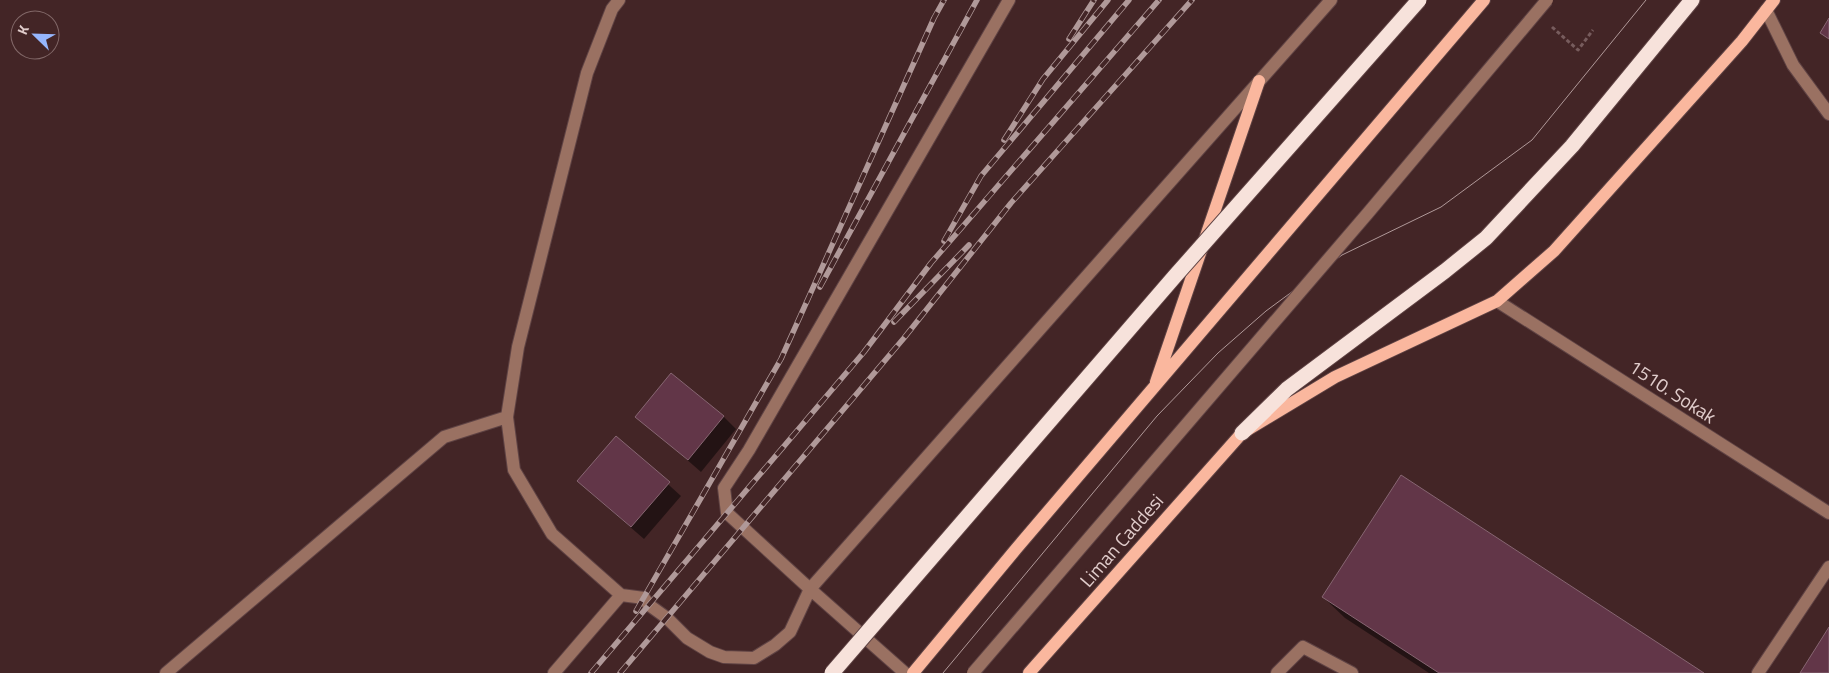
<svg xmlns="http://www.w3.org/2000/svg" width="1829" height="673" viewBox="0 0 1829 673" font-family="'Titillium Web',sans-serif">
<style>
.shadow{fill:#0007}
.building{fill:#623648;stroke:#876672}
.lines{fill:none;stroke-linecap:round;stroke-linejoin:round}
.minor-casing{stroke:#5f4344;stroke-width:14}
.major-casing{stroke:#5f4344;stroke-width:14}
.highway-casing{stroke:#5f4344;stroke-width:17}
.path{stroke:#775c5d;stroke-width:3;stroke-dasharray:4 2.5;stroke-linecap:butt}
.minor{stroke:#9a7162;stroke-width:12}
.major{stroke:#fab79e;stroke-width:12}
.highway{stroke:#f7e2db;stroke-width:15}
.tram{stroke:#b09999;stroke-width:1}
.rail-casing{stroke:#b09999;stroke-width:5.5}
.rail{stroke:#432526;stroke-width:4;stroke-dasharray:11;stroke-linecap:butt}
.minor-bridge-casing{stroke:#5f4344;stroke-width:14;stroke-linecap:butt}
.highway-bridge-casing{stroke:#5f4344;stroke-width:17;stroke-linecap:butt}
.minor-bridge{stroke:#9a7162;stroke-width:12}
.highway-bridge{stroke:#f7e2db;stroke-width:15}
.labels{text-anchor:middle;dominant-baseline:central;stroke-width:4;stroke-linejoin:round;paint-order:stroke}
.street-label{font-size:19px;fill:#e0cccb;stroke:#432526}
</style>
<rect width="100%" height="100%" fill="#432526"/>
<path class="shadow" d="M672,374L724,417L736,429L701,472L637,416Z
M616,437L681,496L644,539L591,493Z
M1323,597L1702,673H1429L1345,618Z"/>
<path class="building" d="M1829,18V39L1820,33Z
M671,373L724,416L688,460L635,417Z
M616,436L670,482L631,527L577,481Z
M1401,475L1704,673H1439L1322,597Z
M1829,627V673H1800Z"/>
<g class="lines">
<defs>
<path id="minor" d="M1766,10L1793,65L1829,114
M1497,301L1829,513
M507,417L514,470L552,534L621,595L644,598L649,605L667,618L687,638L710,652L724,657L754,658L775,645L790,632L810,589L1331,0
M166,673L444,437L507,417L518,347L587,73L612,9L619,0
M554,673L621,595
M905,673L810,589L727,513L724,488L749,450L1009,0
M1277,673L1303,647L1352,673
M1758,673L1829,567"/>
<path id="major" d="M1156,382L1259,81
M913,673L1016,549L1484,0
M1029,673L1242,433L1335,377L1497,301L1554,251L1742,41L1774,0"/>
<path id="highway" d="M1242,433L1287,389L1445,271L1486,238L1572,146L1692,0"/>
</defs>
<use href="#minor" class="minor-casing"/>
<use href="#major" class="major-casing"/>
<use href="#highway" class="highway-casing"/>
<path class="path" d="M1552,27L1578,50L1593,30"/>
<use href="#minor" class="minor"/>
<use href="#major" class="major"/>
<use href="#highway" class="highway"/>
<path class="tram" d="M943,673L1157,416L1218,353L1266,311L1342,255L1441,207L1532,140L1646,0"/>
<defs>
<path id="rail" d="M1069,39L1094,0
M1004,140L1043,79L1108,0
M944,241L981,176L1129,0
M820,287L977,0
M894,322L969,245
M636,611L781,359L934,18L944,0
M591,673L864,352L931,263L1159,0
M620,673L904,338L1011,203L1192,0"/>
</defs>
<use href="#rail" class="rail-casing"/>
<use href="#rail" class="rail"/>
<defs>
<path id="minor-bridge" d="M973,673L1368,213L1547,0"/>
<path id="highway-bridge" d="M832,673L1175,276L1419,0"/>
</defs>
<use href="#minor-bridge" class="minor-bridge-casing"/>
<use href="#highway-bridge" class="highway-bridge-casing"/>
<use href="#minor-bridge" class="minor-bridge"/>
<use href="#highway-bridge" class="highway-bridge"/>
</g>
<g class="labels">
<g class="street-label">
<text transform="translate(1673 391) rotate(33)">1510. Sokak</text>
<text transform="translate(1121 540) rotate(-49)">Liman Caddesi</text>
</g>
</g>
<g transform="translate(35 35) rotate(293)"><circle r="24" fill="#432526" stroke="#826868"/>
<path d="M0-4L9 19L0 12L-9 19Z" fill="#96b6fd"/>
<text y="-8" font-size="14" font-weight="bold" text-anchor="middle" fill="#e0cccb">K</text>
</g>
</svg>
